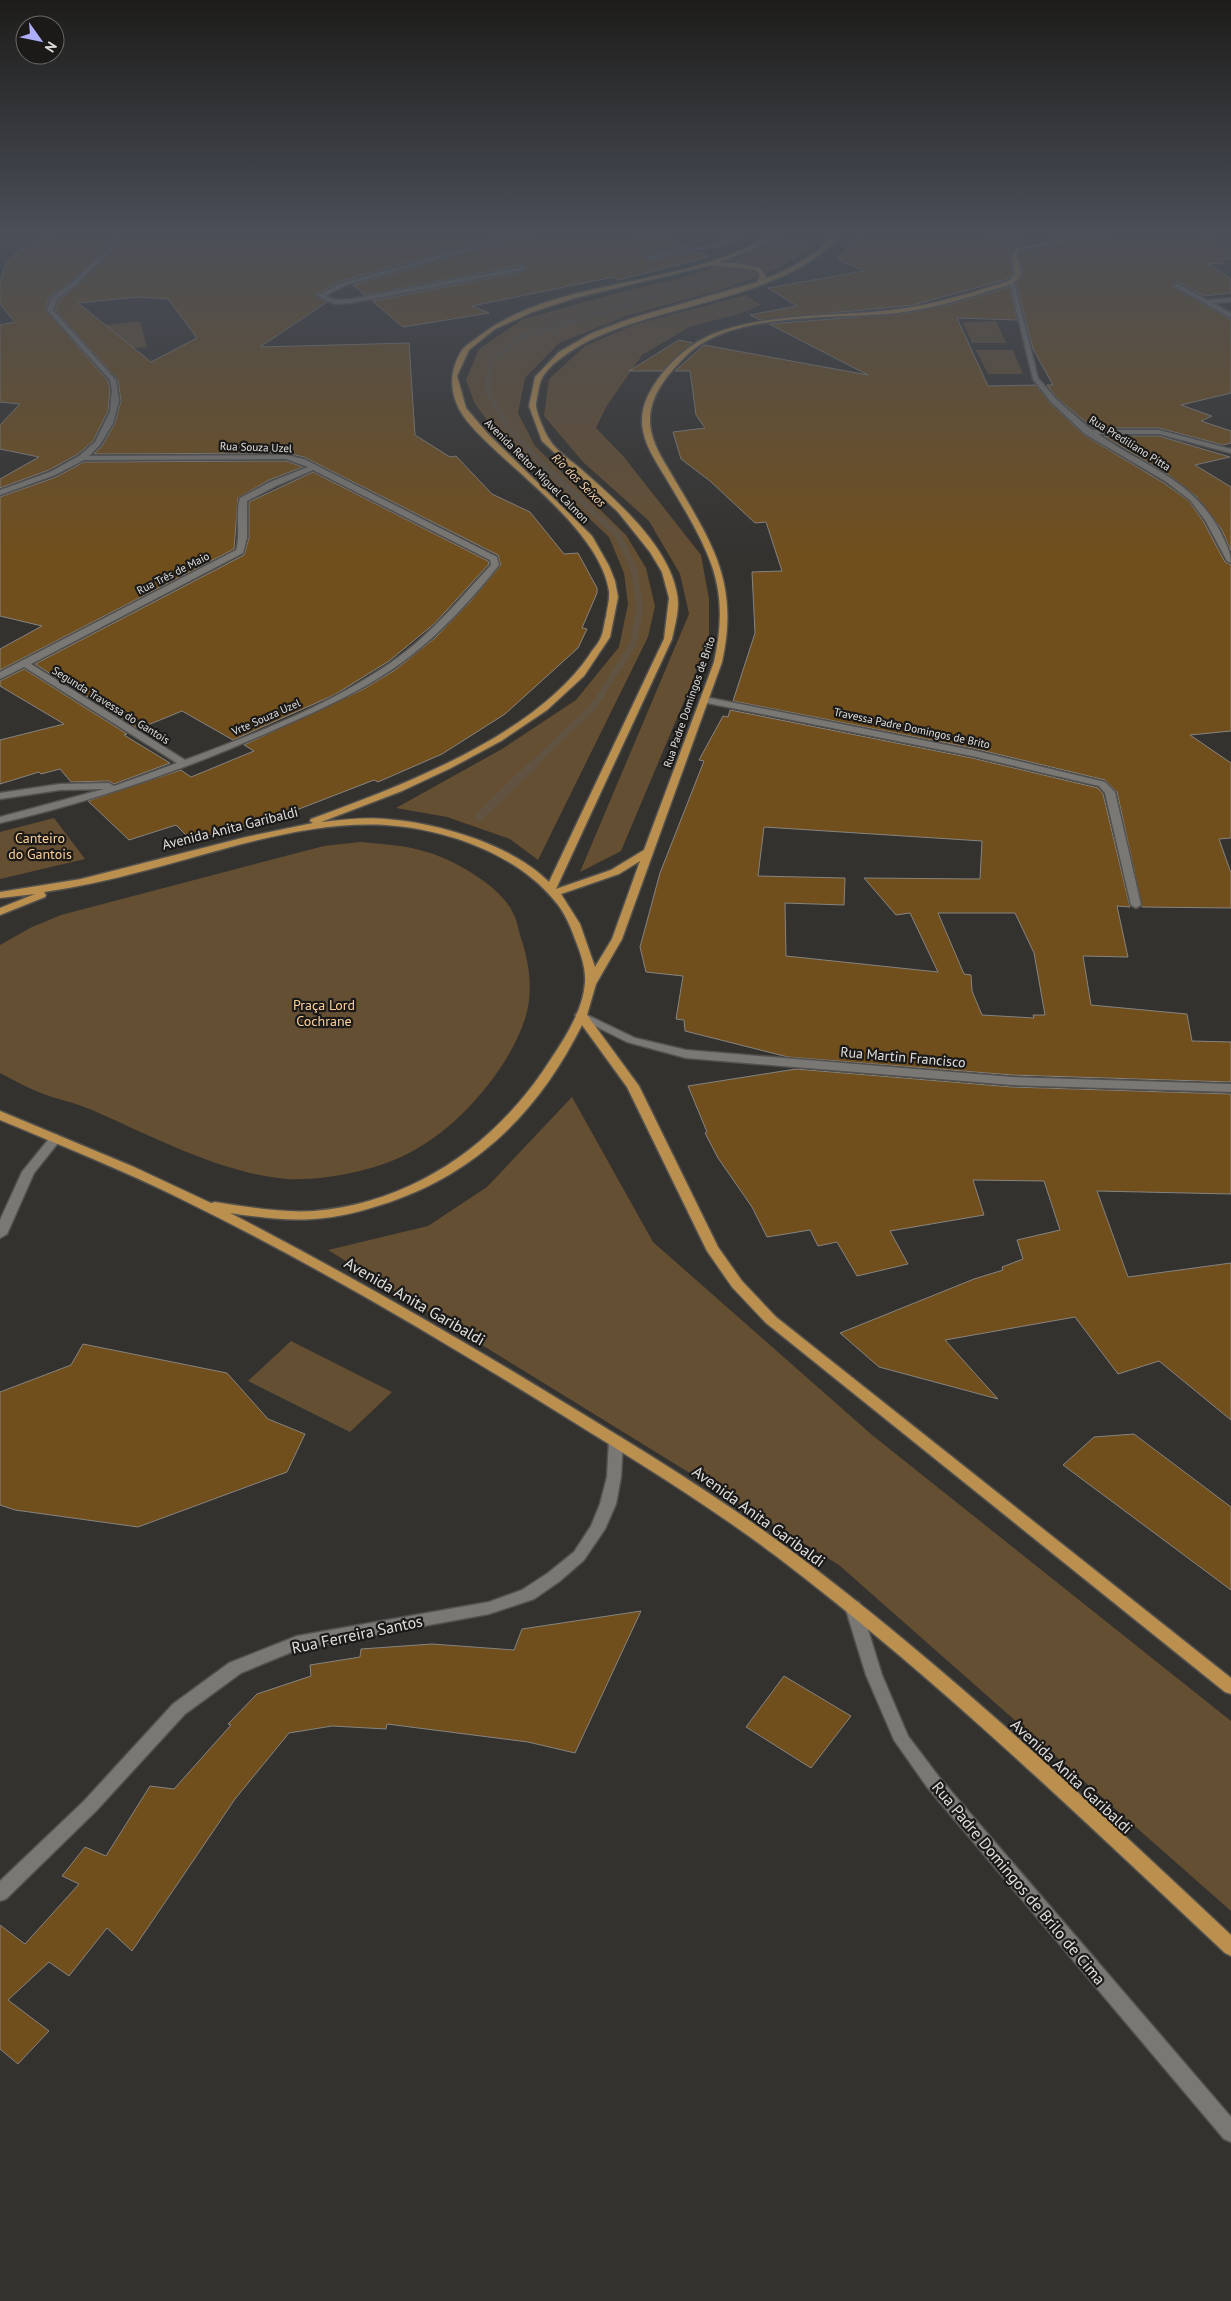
<svg xmlns="http://www.w3.org/2000/svg" width="1231" height="2301" viewBox="0 0 1231 2301" font-family="'PT Sans',sans-serif">
<style>
.green{fill:#654f33}
.lines{fill:none;stroke-linecap:round;stroke-linejoin:round}
.stream-far2{stroke:#605342;stroke-width:5}
.stream-far1{stroke:#605342;stroke-width:7}
.stream{stroke:#605342;stroke-width:9}
.building{fill:#714f1d;stroke:#868380;fill-rule:evenodd}
.minor-casing{stroke:#53514e;stroke-width:3}
.major-casing{stroke:#53514e;stroke-width:3}
.minor{fill:#7a7874;fill-rule:evenodd}
.major{fill:#bb904e;fill-rule:evenodd}
.labels{text-anchor:middle;dominant-baseline:central;stroke-width:4.5;stroke-linejoin:round;paint-order:stroke}
.far-street-label{font-size:11px;fill:#e0dfdd;stroke:#1b1a19}
.far-water-label{font-size:12px;font-style:italic;fill:#fcdab0;stroke:#1b1a19}
.street-label{font-size:14px;fill:#e0dfdd;stroke:#1b1a19}
.park-label{font-size:14px;fill:#fcd098;stroke:#1b1a19}
.near-street-label{font-size:16px;fill:#e0dfdd;stroke:#1b1a19}
</style>
<rect width="100%" height="100%" fill="#34322f"/>
<path class="green" d="M791,232H827L811,250L774,270L720,290L626,316L559,343L525,378L518,413L535,446L626,535L646,568L655,606L648,637L538,860L510,839L447,817L396,808L502,749L576,700L619,647L628,604L624,573L609,537L492,427L475,404L466,380L479,349L523,319L629,290L693,275L733,260Z
M746,295L761,305L742,313L689,327L642,355L606,407L596,428L624,457L701,555L709,599V642L621,851L580,872L689,614L680,574L649,521L583,462L544,416L549,379L585,346L636,324Z
M140,321L147,347L112,350L103,325Z
M996,321L1006,343H972L963,322Z
M976,350H1013L1023,374H988Z
M54,818L85,859L0,879V832Z
M360,842C382,844 405,845 427,852C454,860 501,886 513,913C517,920 518,928 520,935C529,961 534,991 525,1019C507,1073 453,1134 401,1157C369,1172 313,1183 278,1178C215,1170 149,1135 92,1110C74,1102 54,1099 36,1091C24,1086 12,1079 0,1073V945L30,928L61,915L324,846Z
M572,1097L653,1242L872,1435L1231,1721V1911L839,1565L328,1250L428,1226L487,1187Z
M291,1341L392,1392L350,1432L248,1381Z"/>
<g class="lines">
<path class="stream-far2" d="M544,466L508,427L487,392L491,361L523,336L727,275"/>
<path class="stream-far1" d="M531,766L594,706L633,644L640,608L634,570L618,535L543,465"/>
<path class="stream" d="M479,817L533,765"/>
</g>
<path class="building" d="M56,232H517L341,281L315,295L327,302L260,347L409,343L415,435L450,457L456,456L492,494L530,512L564,554L578,553L597,588V593L582,628L587,629L578,648L505,714L442,754L378,782L374,780L281,816L191,840L176,825L129,840L88,801L181,770L191,777L254,751L244,745L362,690L395,670L435,638L469,603L501,565L498,555L304,457L286,453L94,454L102,446L115,423L121,401L118,380L55,310L59,300L77,286L121,242L118,236L71,282L51,295L45,309L108,381L110,390L108,411L93,441L78,454L49,470L0,488V479L39,457L0,449V425L20,404L0,402V325L15,322L0,304V282L5,265L15,253ZM138,297L168,299L197,338L151,362L78,303Z
M538,232H622L657,238L661,236L687,247L645,255L644,259L648,261L698,252L709,257L618,280L613,277L472,306L489,313L403,327L372,301L524,272L526,269L522,265L365,295L353,285Z
M859,232H988L1013,250L1009,257L1013,274L1008,279L913,305L760,320L750,315L797,306L768,288L864,271L838,259Z
M1001,232H1089L1019,245Z
M1120,232H1197L1231,250V259H1220L1224,263L1208,264L1231,279V293L1204,296L1177,281L1172,286L1231,320V393L1181,405L1212,416L1201,421L1231,431V443L1223,445L1159,428H1093L1057,398L1047,385H1053L1033,349L1016,283L1023,275L1019,257L1021,252Z
M1009,287L1017,320L957,318L988,386L1036,385L1050,403L1084,435L1164,483L1189,501L1203,521L1225,562L1231,565V731L1190,735L1231,763V838L1219,839L1231,873V908L1142,907L1117,792L1105,780L972,748L733,701L755,633L752,572L782,571L766,522L755,523L710,481L681,459L673,432L705,428L696,415L690,371H675L704,345L868,375L769,324L909,313L955,303Z
M679,340L693,343L662,371H629Z
M1104,436H1159L1230,457L1195,465L1231,487V551L1222,530L1196,496L1166,473Z
M286,461L303,467L269,480L238,498L234,549L0,670V649L42,626L0,616V497L56,477L84,462Z
M313,472L488,561L489,564L434,624L389,661L334,695L233,740L182,711L138,729L35,664L244,555L249,538V502Z
M24,669L127,734L124,735L170,763L114,784L109,781L71,782L60,769L41,774L39,772L0,784V740L64,724L0,686V681Z
M730,710L972,758L1098,788L1103,794L1130,907L1117,906L1128,957L1083,956L1091,1005L1187,1014L1192,1041L1231,1042V1082L1012,1075L788,1057L685,1031L684,1020L676,1019L683,976L646,972L640,947L660,873L704,761L699,760L723,716L728,717ZM764,827L982,841L980,879L864,878L896,915L910,913L938,972L786,956L785,903L844,905L845,878L758,876ZM938,913H1015L1034,953L1045,1015H1033L1034,1018L982,1015L972,991L971,975L964,974Z
M796,1069L1012,1087L1231,1094V1194L1097,1191L1128,1277L1231,1263V1420L1159,1361L1118,1374L1075,1317L945,1340L998,1399L879,1367L840,1333L974,1279L1003,1270L1002,1267L1023,1259L1017,1240L1060,1230L1044,1181L973,1180L984,1215L890,1231L908,1264L857,1276L837,1242L818,1246L810,1230L767,1237L752,1207L718,1158L705,1133L707,1132L688,1086Z
M83,1344L227,1373L268,1419L305,1434L287,1472L138,1527L15,1510L0,1505V1392L71,1365Z
M1134,1434L1231,1507V1590L1063,1465L1094,1437Z
M641,1611L575,1753L528,1742L387,1724L386,1729L332,1726L289,1733L235,1799L132,1951L107,1928L69,1976L49,1962L8,2000L49,2031L18,2064L0,2049V1925L25,1944L79,1884L62,1876L85,1847L106,1856L150,1786L174,1789L231,1725L228,1724L257,1694L311,1676L310,1665L360,1657L361,1649L432,1644L514,1650L522,1629Z
M784,1676L851,1716L811,1768L746,1727Z"/>
<g class="lines">
<defs>
<path id="minor" d="M525,232H536L346,285L325,296L336,300L351,299L522,267L524,270L351,303L335,304L317,296L342,283Z
M737,232H745L721,246L648,259L645,257L717,244Z
M990,232H997L1021,249L1016,250Z
M118,238L120,241L76,285L57,299L53,310L116,380L119,401L113,423L100,445L89,456L286,455L304,459L497,557L499,565C473,598 442,632 409,657C369,688 322,709 276,729C187,769 95,801 0,823V817L104,789L60,790L0,799V793L60,784L109,783L114,786L177,763L24,667L0,679V672L236,550C241,533 235,514 240,498L270,482L308,467L286,459L84,460L55,475L0,495V490L50,472L79,456L95,442L110,412L112,390L110,380L47,310L52,297L72,283ZM313,470L490,560L491,565C466,592 443,620 415,644C353,696 261,732 185,760L31,664L243,553L247,538V501L276,486Z
M1009,281L1014,282L1038,378L1056,399L1088,427L1092,430H1159L1231,449V453L1159,434H1098C1144,467 1191,477 1220,531C1225,542 1231,551 1231,563L1227,561L1205,520L1190,500L1165,481L1085,434L1051,402L1033,379Z
M1176,283L1207,300L1231,298V302L1213,303L1231,313V318L1174,286Z
M705,697L972,750L1105,782L1115,792L1141,905L1136,908L1131,905L1105,793L1099,786L972,756L702,702L700,700Z
M581,1012L635,1038L686,1050L1012,1077L1231,1084V1092L1012,1085L686,1058L627,1042L577,1017L575,1015L577,1013Z
M56,1134L62,1138L34,1173L7,1234L0,1238V1220L22,1172L52,1135Z
M616,1436L621,1437L623,1441L621,1477L616,1504L605,1529L584,1560L560,1581L534,1599L489,1614L299,1649L241,1673L185,1714L96,1811L6,1899L0,1901V1881L84,1801L173,1704L229,1663L297,1636L489,1602L522,1590L548,1573L574,1552L591,1526L600,1504L607,1477L609,1441L611,1437Z
M853,1601L859,1602L861,1607L882,1675L908,1736L939,1777L1231,2117V2142L1224,2139L927,1787L894,1740L866,1675L845,1607L847,1602Z"/>
<path id="major" d="M775,232H783L758,247L718,263H737L760,268L766,276L765,279C792,268 817,255 837,232H843C787,302 657,302 579,346C566,354 549,365 542,378C539,384 537,397 536,404C535,410 545,433 549,439C556,451 572,461 582,470C617,501 669,546 677,594C680,608 675,625 672,639L556,889L611,870L644,850L714,662C721,630 723,601 713,569C703,539 686,512 670,485C659,465 642,445 642,420C642,403 651,388 661,375C677,354 698,338 724,330C781,312 840,317 899,309C937,304 973,292 1009,281L1015,274L1011,257L1016,248L1101,232H1118L1020,250L1017,257L1021,274C1016,286 1001,287 989,291C959,301 928,309 897,313C836,320 733,310 686,356C669,373 650,394 650,420C650,443 665,462 676,482C714,546 739,585 722,662L622,939L596,984L587,1015L639,1086L718,1247L742,1281L776,1317L1231,1678V1694L1225,1692L766,1323L732,1287L707,1251L627,1087L582,1025C540,1109 480,1171 390,1202C365,1210 339,1218 313,1219C285,1221 257,1217 230,1213C342,1271 452,1334 560,1400C637,1447 713,1493 785,1546C944,1664 1087,1800 1231,1935V1956L1225,1953C1079,1816 935,1677 776,1556C700,1499 618,1450 538,1400C421,1328 302,1258 179,1198C120,1169 60,1145 0,1120V1111L134,1167L211,1203L215,1202C248,1207 281,1213 314,1211C410,1203 490,1148 543,1071C560,1045 583,1014 585,982C586,967 580,952 575,939C570,925 564,911 554,900C515,853 445,829 386,825C336,822 285,833 238,845C174,862 109,883 44,892L46,895L45,897L0,915V908L35,894L0,898V892L81,879L246,837L313,823L310,821L311,819C401,786 535,736 590,654C593,649 599,643 601,637C604,631 604,623 606,617C607,608 610,600 609,591C601,538 531,484 493,448C482,437 467,424 459,409C449,389 450,369 462,350C466,345 473,341 478,337C535,292 621,287 689,268C719,260 748,249 775,232ZM712,265L756,270L760,276L757,282L632,318L592,333L559,352L535,377L529,406L542,441L618,512L650,552L662,572L669,598L664,639L549,882C511,844 438,823 386,819C364,817 342,820 321,822L402,791L451,768L501,741L547,710L584,676L610,637L618,597L615,581L609,566L592,536L488,434L466,408L457,376L469,350L495,329L533,312L575,298ZM640,861L612,939L595,967L580,924L561,894L619,874Z"/>
</defs>
<use href="#minor" class="minor-casing"/>
<use href="#major" class="major-casing"/>
<use href="#minor" class="minor"/>
<use href="#major" class="major"/>
</g>
<linearGradient id="sky" x2="0" y2="1"><stop stop-color="#1d1c1a"/><stop offset="0.42" stop-color="#4a4f58"/><stop offset="1" stop-color="#4a4f58" stop-opacity="0"/></linearGradient>
<rect width="1231" height="555" fill="url(#sky)"/>
<g class="labels">
<g class="far-street-label">
<text transform="translate(1130 443) rotate(32)">Rua Prediliano Pitta</text>
<text transform="translate(256 447) rotate(2)">Rua Souza Uzel</text>
<text transform="translate(537 471) rotate(45)">Avenida Reitor Miguel Calmon</text>
<text transform="translate(173 573) rotate(-27)">Rua Três de Maio</text>
<text transform="translate(689 702) rotate(-71)">Rua Padre Domingos de Brito</text>
<text transform="translate(111 705) rotate(32)">Segunda Travessa do Gantois</text>
<text transform="translate(266 717) rotate(-24)">Vrte Souza Uzel</text>
<text transform="translate(912 728) rotate(12)">Travessa Padre Domingos de Brito</text>
</g>
<g class="far-water-label">
<text transform="translate(579 480) rotate(45)">Rio dos Seixos</text>
</g>
<g class="street-label">
<text transform="translate(230 828) rotate(-14)">Avenida Anita Garibaldi</text>
<text transform="translate(903 1057) rotate(5)">Rua Martin Francisco</text>
</g>
<g class="park-label">
<text x="40" y="838">Canteiro<tspan x="40" dy="16">do Gantois</tspan></text>
<text x="324" y="1005">Praça Lord<tspan x="324" dy="16">Cochrane</tspan></text>
</g>
<g class="near-street-label">
<text transform="translate(415 1301) rotate(30)">Avenida Anita Garibaldi</text>
<text transform="translate(759 1516) rotate(36)">Avenida Anita Garibaldi</text>
<text transform="translate(357 1634) rotate(-12)">Rua Ferreira Santos</text>
<text transform="translate(1072 1776) rotate(43)">Avenida Anita Garibaldi</text>
<text transform="translate(1019 1883) rotate(50)">Rua Padre Domingos de Brilo de Cima</text>
</g>
</g>
<g transform="translate(40 40) rotate(123)"><circle r="24" fill="#1b1a19" stroke="#6a6967"/>
<path d="M0-4L9 19L0 12L-9 19Z" fill="#adaffb"/>
<text y="-8" font-size="14" font-weight="bold" text-anchor="middle" fill="#e0dfdd">N</text>
</g>
</svg>
